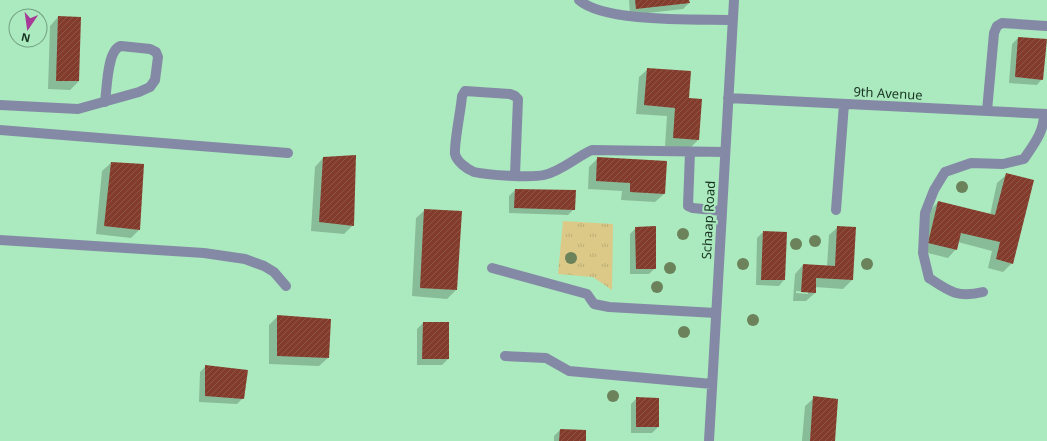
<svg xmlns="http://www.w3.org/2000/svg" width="1047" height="441" viewBox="0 0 1047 441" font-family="'Noto Sans',sans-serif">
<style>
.grass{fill:url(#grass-tufts)}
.shadow{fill:#0003;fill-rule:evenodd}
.building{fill:url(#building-hatch)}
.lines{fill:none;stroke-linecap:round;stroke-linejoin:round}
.minor{stroke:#848aa5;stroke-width:10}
.tree{fill:#6b825b}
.labels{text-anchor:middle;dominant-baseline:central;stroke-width:4;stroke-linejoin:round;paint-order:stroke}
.street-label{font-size:13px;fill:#193322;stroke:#abeabe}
</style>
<defs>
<pattern id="grass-tufts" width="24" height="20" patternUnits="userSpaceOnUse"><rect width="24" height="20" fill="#dcc987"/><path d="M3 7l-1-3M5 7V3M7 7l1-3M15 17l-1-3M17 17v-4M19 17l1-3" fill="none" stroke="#bcad74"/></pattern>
<pattern id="building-hatch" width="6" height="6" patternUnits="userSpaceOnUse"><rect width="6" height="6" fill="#833c2c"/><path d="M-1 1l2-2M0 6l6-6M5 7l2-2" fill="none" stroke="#8e5749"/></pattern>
</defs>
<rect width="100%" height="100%" fill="#abeabe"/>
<path class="grass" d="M563,221L613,224L612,290L593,277L558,274Z"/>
<path class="shadow" d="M629,0H688L689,3L683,9L630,15Z
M58,17L79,81L70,90L48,89L50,26Z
M1018,38L1042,79L1037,85L1009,83L1012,44Z
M648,69L688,99L701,100L698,140L689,149L665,146L667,116L636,114L639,77Z
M323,158L353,225L344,234L311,231L315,167Z
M598,158L664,194L655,202L621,200L622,191L588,189L589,167Z
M111,163L139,230L131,238L96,234L102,171Z
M1006,175L1012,263L1003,272L988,268L992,251L958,242L956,249L948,258L920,251L930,211L938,202L990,215L997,183Z
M515,190L574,209L568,215L509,213V196Z
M425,210L456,290L447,299L412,296L416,218Z
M838,227L855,228L852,280L843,289L815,287V293L806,301H793L795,274L803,265L827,266L829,235ZM796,291L808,292V294L796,293Z
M636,228L655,268L649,274H630V234Z
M763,232L784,280L779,286L756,285L757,238Z
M278,316L328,358L319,366L269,364V325Z
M423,323L448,359L442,365H417V329Z
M206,366L243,398L237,404L199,402L200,372Z
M637,398L658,427L652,433H631V404Z
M814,398L834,441H802L805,406Z
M560,430L585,441H554V436Z"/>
<path class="building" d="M635,0H689L690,3L636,9Z
M58,16L81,17L79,81H56Z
M1018,37L1047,39L1043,80L1015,77Z
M647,68L691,71L689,98L702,99L699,140L673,138L675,108L644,105Z
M356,155L354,226L319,222L323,157Z
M597,157L667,161L665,194L630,192V183L596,181Z
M111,162L144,164L140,230L104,226Z
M1006,173L1034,180L1013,264L996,259L1000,242L961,233L957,250L928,243L938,201L995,215Z
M515,189L576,190L575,210L514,208Z
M424,209L462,211L457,290L420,288Z
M656,226V269H636L635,227Z
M837,226L856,227L853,280L816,278V293L801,292L803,264L835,266Z
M763,231L787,232L785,280H761Z
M277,315L331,319L329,358L277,356Z
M423,322H449V359H422Z
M205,365L248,370L244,399L205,396Z
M813,396L838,399L835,441H810Z
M636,397L659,398V427H636Z
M560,429L586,430V441H559Z"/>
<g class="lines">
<path class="minor" d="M579,0C605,23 697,19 733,20
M728,98L1047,114
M0,105L78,109L139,92L150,87L155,80L158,57L156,52L150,49L121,46C107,49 107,89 105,102
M987,111L994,33L997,26L1002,23L1046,26
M0,130L288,153
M690,152L688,206L693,208L722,211
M515,175L518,99L515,96L510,94L465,91L462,96C461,110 454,142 455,154C457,162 467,169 474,172C487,175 531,178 544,175C562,171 576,157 592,150L725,152
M836,210L844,104
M0,240L204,253L245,259L264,266L274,272L286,286
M492,268L587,294L594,304L609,307L716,313
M983,292C958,298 950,292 929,278L923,253L925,213L934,190L945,172L971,163L1003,164L1024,159C1034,144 1044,132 1044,114
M505,356L546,358L569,371L712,384
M709,441L734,0"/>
</g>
<g class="tree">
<circle cx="962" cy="187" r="6"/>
<circle cx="683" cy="234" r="6"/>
<circle cx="815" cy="241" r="6"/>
<circle cx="796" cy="244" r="6"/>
<circle cx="571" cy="258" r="6"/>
<circle cx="743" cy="264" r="6"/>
<circle cx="867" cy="264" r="6"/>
<circle cx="670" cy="268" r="6"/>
<circle cx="657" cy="287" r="6"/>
<circle cx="753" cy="320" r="6"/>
<circle cx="684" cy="332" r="6"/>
<circle cx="613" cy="396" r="6"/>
</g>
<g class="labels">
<g class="street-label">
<text transform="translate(888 93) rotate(3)">9th Avenue</text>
<text transform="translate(708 220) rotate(-87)">Schaap Road</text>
</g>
</g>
<g transform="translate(28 28) rotate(193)"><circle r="19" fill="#abeabe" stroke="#71a180"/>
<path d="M0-3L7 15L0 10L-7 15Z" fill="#a73997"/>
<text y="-6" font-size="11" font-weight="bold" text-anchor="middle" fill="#193322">N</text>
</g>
</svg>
